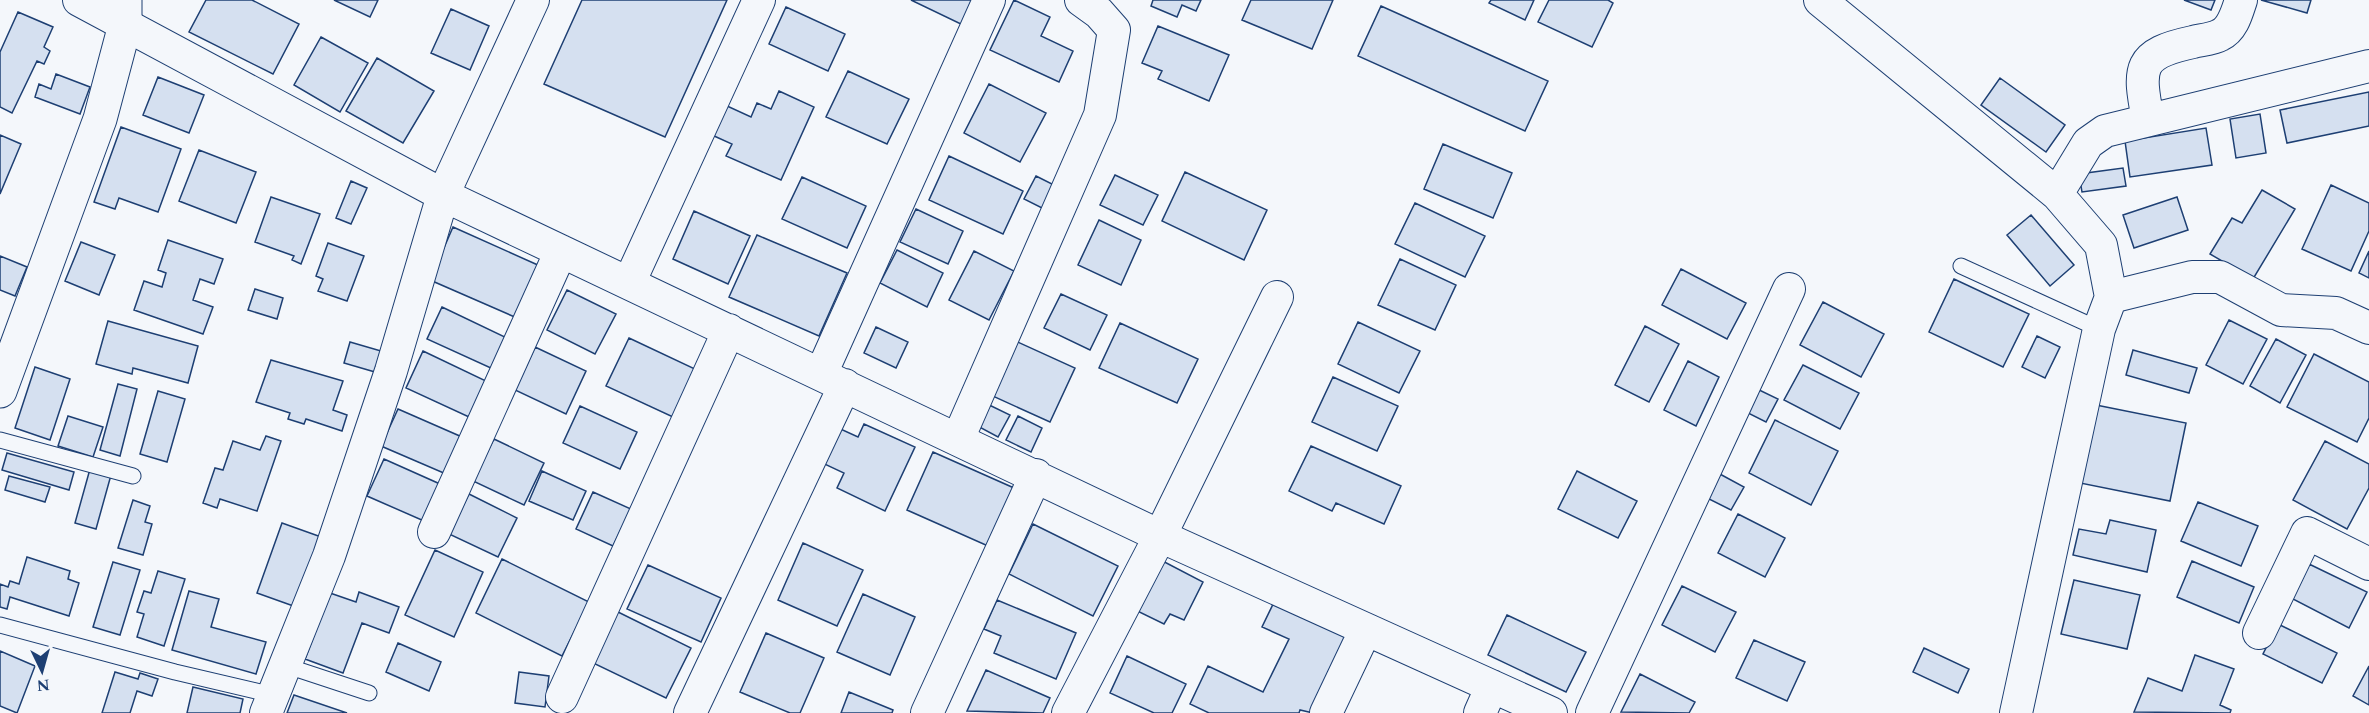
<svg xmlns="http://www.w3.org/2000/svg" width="2369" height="713" viewBox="0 0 2369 713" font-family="Spectral,serif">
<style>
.building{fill:#d5e0f0;stroke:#1d3f73;stroke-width:1.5}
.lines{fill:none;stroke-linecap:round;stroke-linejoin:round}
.service-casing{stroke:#1d3f73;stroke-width:17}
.minor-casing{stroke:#1d3f73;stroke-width:34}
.tertiary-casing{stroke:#1d3f73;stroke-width:35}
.service{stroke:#f4f7fb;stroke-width:15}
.minor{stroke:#f4f7fb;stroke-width:32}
.tertiary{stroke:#f4f7fb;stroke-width:33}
</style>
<rect width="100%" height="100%" fill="#f4f7fb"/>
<path class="building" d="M206,0H252L299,24L273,74L189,32Z
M334,0H378L370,17Z
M582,0H727L665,137L544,84Z
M911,0H978L965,26Z
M1014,0L1050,17L1041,36L1073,51L1059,82L990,50Z
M1153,0H1201L1196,11L1182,5L1177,17L1151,6Z
M1251,0H1333L1312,49L1242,20Z
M1491,0H1534L1525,20L1489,3Z
M1549,0H1608L1613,3L1592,47L1538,22Z
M2184,0H2215L2211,10Z
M2261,0H2311L2307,13Z
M1381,6L1548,81L1525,131L1358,56Z
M786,7L845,34L828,71L769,44Z
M451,9L489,26L470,70L431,53Z
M18,12L53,27L44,47L50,51L44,64L37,61L12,113L0,107V52Z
M1158,26L1229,55L1209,101L1158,79L1162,71L1142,63Z
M321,37L368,63L340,112L294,85Z
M377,58L434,91L403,143L346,111Z
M848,71L909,99L887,144L826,117Z
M56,74L90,87L80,114L35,97L39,84L51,89Z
M158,77L204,95L189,133L143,115Z
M2000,78L2065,125L2046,152L1981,105Z
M989,84L1046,113L1020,162L964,133Z
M779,91L814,107L781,180L726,156L732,144L712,135L725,105L751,117L757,103L771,109Z
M2369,92V126L2287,143L2280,110Z
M2260,114L2266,153L2236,158L2230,119Z
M121,127L181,149L158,212L119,198L115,209L94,202Z
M2206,128L2212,165L2130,177L2125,141Z
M0,135L21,144L0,194Z
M1443,144L1512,173L1493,218L1424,189Z
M199,150L256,172L236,223L179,201Z
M949,156L1023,191L1003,234L929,200Z
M2123,168L2126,186L2082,192L2079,174Z
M1185,172L1267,210L1244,260L1162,221Z
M1115,175L1158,195L1143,225L1100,205Z
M1036,176L1062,189L1050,212L1024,199Z
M802,177L866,206L847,248L782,219Z
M351,181L367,188L351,224L336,218Z
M2331,185L2369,203V231L2351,271L2302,249Z
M2262,190L2295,209L2253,279L2210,254L2232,218L2242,223Z
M271,197L320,214L301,264L292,260L294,256L255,242Z
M2177,197L2188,230L2134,248L2123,215Z
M1415,203L1485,236L1465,277L1395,244Z
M916,209L963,231L948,264L900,242Z
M694,211L750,236L728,284L673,259Z
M2031,215L2074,265L2050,286L2007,235Z
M1099,220L1141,240L1121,285L1078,265Z
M453,227L540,266L517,318L430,280Z
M757,235L847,273L819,336L729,297Z
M168,240L223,259L214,284L200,279L193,300L213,307L203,334L134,310L144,281L162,287L166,273L158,270Z
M81,242L115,255L99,295L65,281Z
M328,243L364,256L347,301L318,291L323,279L316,276Z
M897,250L943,273L927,307L880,283Z
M974,251L1014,271L989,320L949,300Z
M2369,251V278L2359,273Z
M0,256L27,267L15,296L0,290Z
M1400,259L1456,285L1435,330L1378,305Z
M1681,269L1746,303L1727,339L1662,305Z
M1954,279L2029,314L2003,367L1929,332Z
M255,289L283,298L277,319L248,310Z
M567,290L616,314L595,354L547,330Z
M1061,294L1107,315L1090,350L1044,328Z
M1823,302L1884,334L1861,377L1800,345Z
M442,307L507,338L493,369L427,339Z
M2229,320L2267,339L2243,384L2206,365Z
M108,321L198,346L188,383L133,368L132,374L96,364Z
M1358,322L1420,351L1399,393L1338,364Z
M1120,323L1198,359L1177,403L1099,368Z
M1645,326L1679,344L1649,402L1615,385Z
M876,327L908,342L896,368L864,353Z
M2037,336L2060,347L2045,378L2022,367Z
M629,338L695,369L673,417L606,386Z
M1011,339L1075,368L1050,422L986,393Z
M2276,339L2306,355L2280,403L2250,386Z
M350,342L381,351L375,372L344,363Z
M535,347L586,371L566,414L515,390Z
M2133,350L2197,368L2189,393L2126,375Z
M423,351L486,381L469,417L406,388Z
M2314,354L2369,382V418L2357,442L2287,407Z
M271,360L343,381L333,410L347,415L342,431L306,419L304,424L288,419L290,413L256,402Z
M1688,361L1719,377L1696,426L1664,410Z
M1803,365L1859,393L1840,429L1784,400Z
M35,367L70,379L50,440L15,428Z
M1333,377L1398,406L1377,451L1312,422Z
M118,384L137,389L120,456L100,450Z
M1753,387L1778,399L1766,422L1742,410Z
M158,391L185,399L167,462L140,454Z
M981,401L1010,415L998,437L970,422Z
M2096,405L2186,423L2170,501L2080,483Z
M580,406L637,432L620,469L563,443Z
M398,409L462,437L446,474L381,446Z
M68,416L103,427L93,457L58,446Z
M1018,416L1042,428L1031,452L1006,440Z
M1775,420L1838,451L1811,505L1749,473Z
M864,424L915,447L885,511L837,488L844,473L818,461L834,426L858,437Z
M266,436L281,441L257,511L220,499L217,508L203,503L215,468L223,470L233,441L260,450Z
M494,439L544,463L524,505L473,481Z
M2325,441L2369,464V488L2347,529L2293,500Z
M1311,446L1401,486L1384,524L1336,503L1332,511L1289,491Z
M933,452L1014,488L988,546L907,510Z
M7,453L74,472L69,490L2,470Z
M384,459L440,484L424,521L367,496Z
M90,469L111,475L96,529L75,523Z
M542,471L586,491L573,520L529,501Z
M1577,471L1637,501L1618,538L1558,509Z
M1718,473L1744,487L1731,510L1705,497Z
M9,476L50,487L45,502L5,490Z
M593,492L631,509L613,546L576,529Z
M469,494L517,518L498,557L449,534Z
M133,500L150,506L145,522L152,524L143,555L118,548Z
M2198,502L2258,526L2241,566L2181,541Z
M1738,514L1785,538L1765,577L1718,553Z
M2110,520L2156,530L2147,572L2073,555L2079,529L2106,534Z
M282,523L324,538L299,608L257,593Z
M1033,524L1118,566L1093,616L1009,574Z
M803,543L863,570L837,626L778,600Z
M435,550L483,572L454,637L405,615Z
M1153,556L1203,582L1184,620L1170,614L1164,624L1127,606Z
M27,557L70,571L68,579L79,583L69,616L10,597L7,609L0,607V584L8,587L10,581L19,584Z
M502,559L589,602L562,656L476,613Z
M2192,561L2254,587L2239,623L2177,597Z
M113,562L140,570L120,635L93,627Z
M2309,564L2367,592L2349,628L2291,598Z
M648,565L721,598L701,642L627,609Z
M158,571L185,579L164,646L137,637L144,614L137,612L144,591L151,593Z
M2074,580L2140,595L2127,649L2061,634Z
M1682,586L1736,612L1715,652L1662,625Z
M189,591L219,599L211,627L266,642L256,674L172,650Z
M359,592L399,607L389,633L362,623L343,673L305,659L330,593L356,602Z
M863,594L915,617L890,675L837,652Z
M1276,598L1351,634L1313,713L1300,710L1299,713H1209L1190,704L1208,666L1263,692L1289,639L1262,627Z
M997,600L1076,633L1056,679L994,653L1001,636L984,629Z
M616,611L691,648L666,698L591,662Z
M1507,615L1586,652L1566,692L1488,655Z
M2278,624L2337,653L2322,683L2263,654Z
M766,633L824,658L800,713H790L740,692Z
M1754,640L1805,662L1787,701L1736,678Z
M398,643L441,662L429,691L386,672Z
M1924,648L1969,669L1958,693L1913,672Z
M0,651L35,666L17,713L0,706Z
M2195,655L2234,669L2220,705L2231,710L2230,713L2134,712L2148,678L2182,691Z
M1127,656L1186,684L1172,713H1154L1110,693Z
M2369,666V705L2353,696Z
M986,670L1050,698L1043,713L967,711Z
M115,672L138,679L140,673L158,679L152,696L137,691L130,713H102Z
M519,672L549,676L545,707L515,703Z
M1640,674L1695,702L1689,713L1621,712Z
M193,687L243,699L240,713H187Z
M849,692L893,710L892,713H841Z
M294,695L347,713H287Z"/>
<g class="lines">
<defs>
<path id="service" d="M1961,266L2099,329
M0,440L133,476
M0,625L175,672L273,695
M284,665L369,693"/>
<path id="minor" d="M79,0L443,195L1160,536L1551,713
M1820,0L2057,194L2101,245L2111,297L2099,329L2016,713
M2148,120C2138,67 2137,54 2193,42C2201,40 2213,39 2220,35C2233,29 2237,12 2241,0
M2057,194L2088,143L2105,131L2369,66
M629,283L759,0
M2111,297L2192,277H2220L2281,310L2336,313L2369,328
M821,374L989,0
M958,439L1100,115L1114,30L1099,13L1081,0
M434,532L561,251
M2259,633L2307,533L2369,564
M562,697L729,330
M266,713L329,556L391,371L443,195L533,0
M690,713L845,385
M927,713L1036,475
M1068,713L1160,536L1277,297
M1326,713L1365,631
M1480,713L1492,686
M1592,713L1789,289"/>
<path id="tertiary" d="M0,391L100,119L125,25V0"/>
</defs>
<use href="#service" class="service-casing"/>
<use href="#minor" class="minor-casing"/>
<use href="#tertiary" class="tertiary-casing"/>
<use href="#service" class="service"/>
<use href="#minor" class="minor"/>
<use href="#tertiary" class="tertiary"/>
</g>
<g transform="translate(42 671) rotate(175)" stroke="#f4f7fb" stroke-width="4.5" paint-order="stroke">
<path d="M0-4.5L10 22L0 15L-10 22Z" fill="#1d3f73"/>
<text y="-9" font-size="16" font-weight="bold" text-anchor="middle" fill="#1d3f73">N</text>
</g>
</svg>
